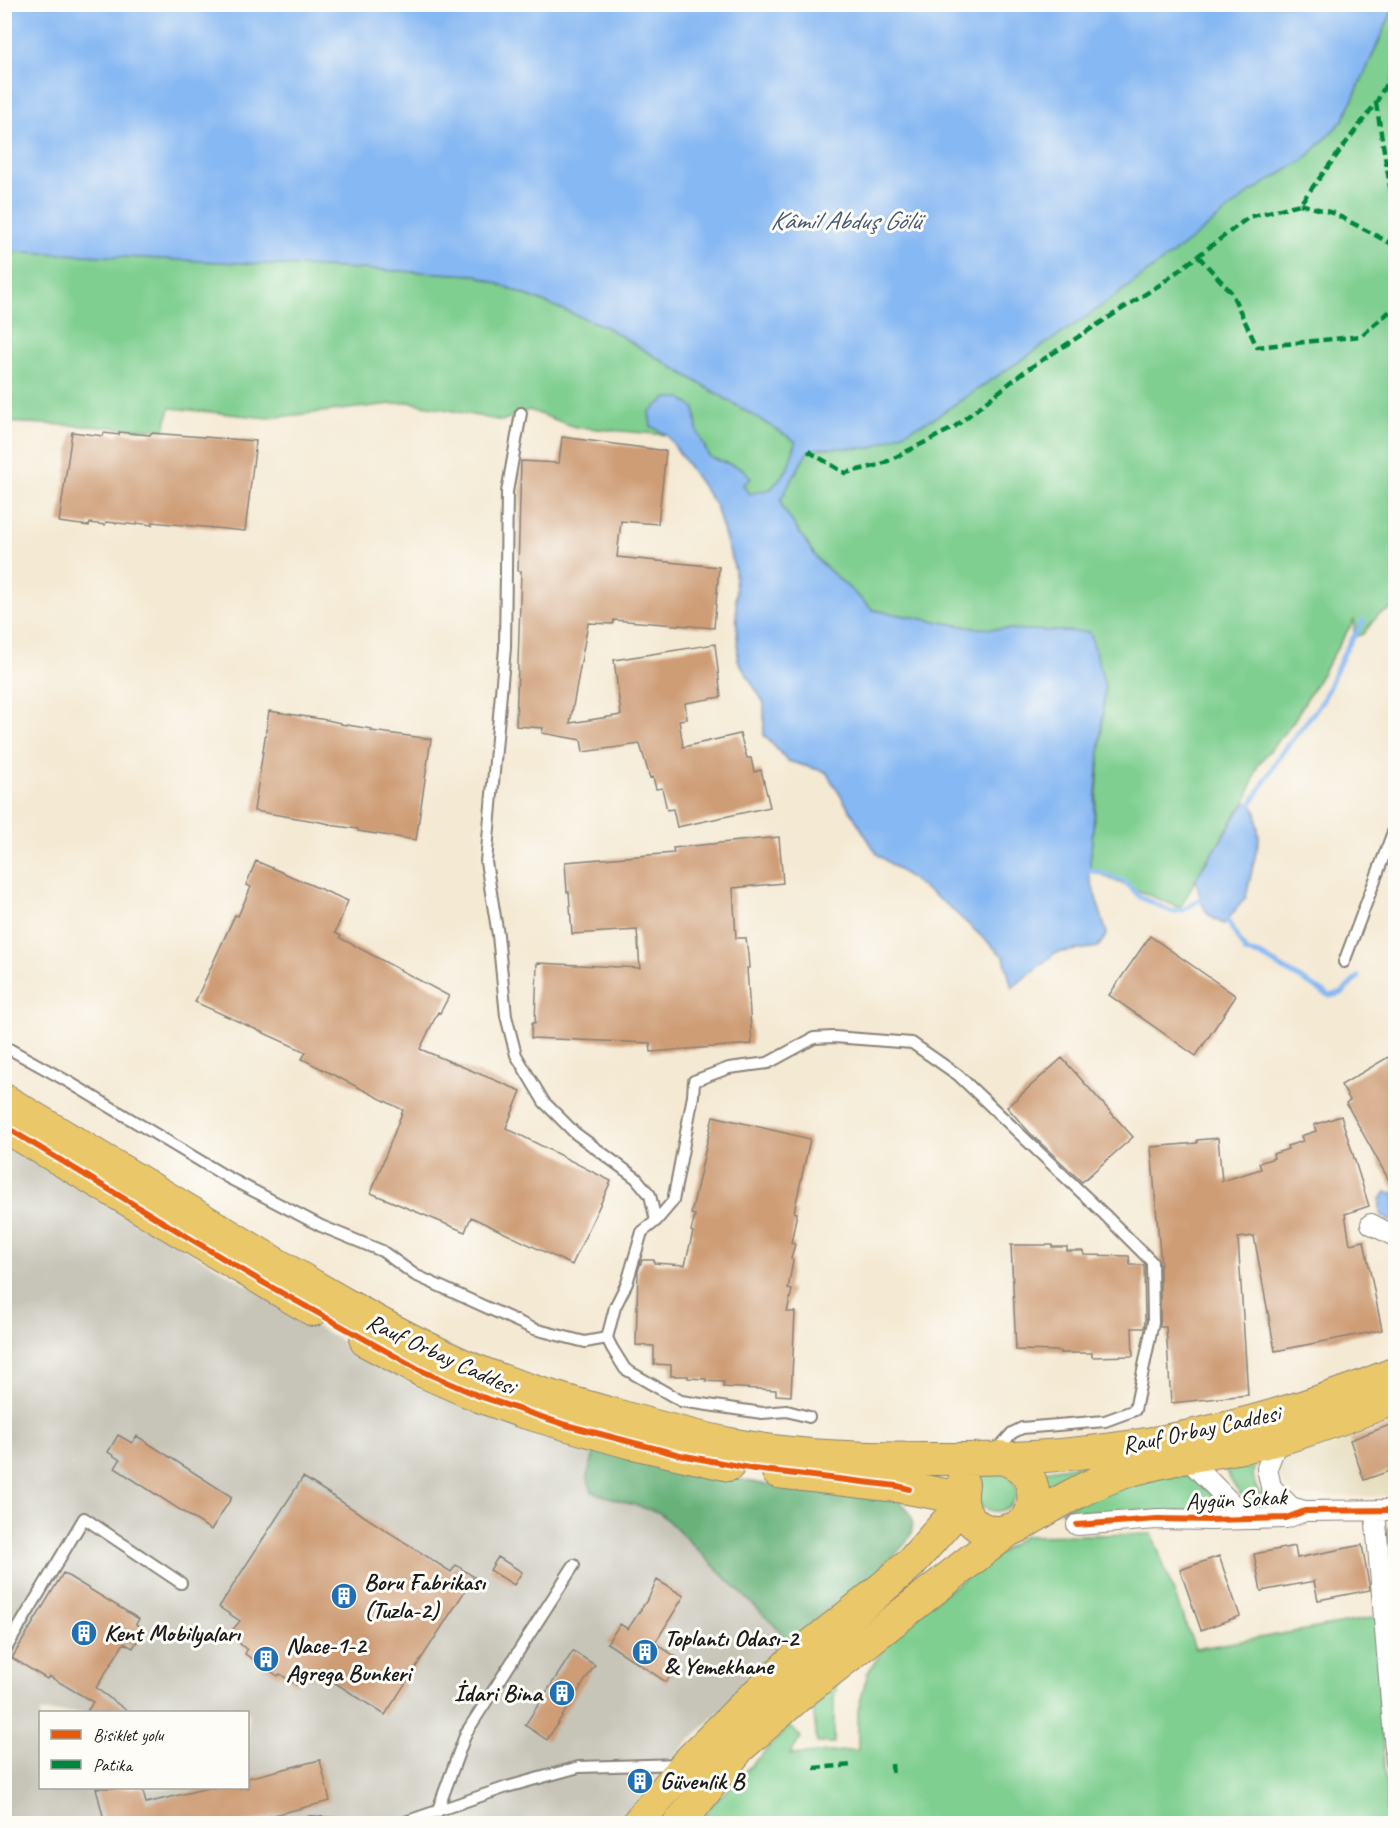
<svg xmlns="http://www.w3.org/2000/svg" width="1400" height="1828" viewBox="0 0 1400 1828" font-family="Caveat,sans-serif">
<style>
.built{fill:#e5dbba}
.industrial{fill:#c7c5b8;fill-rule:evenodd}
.green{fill:#7fcf90;stroke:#4e7656;stroke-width:1.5}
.forest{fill:#67b27a;stroke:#42674b;stroke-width:1.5}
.water{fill:#86b8f3;stroke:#516a88;stroke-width:1.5}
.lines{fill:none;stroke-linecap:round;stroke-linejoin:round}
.stream{stroke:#86b8f3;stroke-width:5}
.building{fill:#ce9c74}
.service-casing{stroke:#888278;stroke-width:14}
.minor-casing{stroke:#888278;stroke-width:22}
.primary-casing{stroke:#888278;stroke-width:34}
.service{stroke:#fff;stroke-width:10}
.minor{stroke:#fff;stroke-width:20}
.primary{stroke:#eac769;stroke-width:32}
.quiet{stroke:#00873e;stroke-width:4.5;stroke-dasharray:9 4.5;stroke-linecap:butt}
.cycleway-casing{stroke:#fdfcf7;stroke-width:10}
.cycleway{stroke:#e8590c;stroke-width:6}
.labels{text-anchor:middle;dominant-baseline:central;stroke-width:6;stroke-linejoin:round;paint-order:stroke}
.street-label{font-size:24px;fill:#1c1c1c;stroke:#fdfcf7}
.poi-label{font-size:24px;font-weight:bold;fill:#1c1c1c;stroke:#fdfcf7;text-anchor:start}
.water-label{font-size:26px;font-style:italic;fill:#465a72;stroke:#fdfcf7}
</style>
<rect width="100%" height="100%" fill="#fdfcf7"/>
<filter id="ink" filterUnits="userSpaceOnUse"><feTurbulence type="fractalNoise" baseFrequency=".0167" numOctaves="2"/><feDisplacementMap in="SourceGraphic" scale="12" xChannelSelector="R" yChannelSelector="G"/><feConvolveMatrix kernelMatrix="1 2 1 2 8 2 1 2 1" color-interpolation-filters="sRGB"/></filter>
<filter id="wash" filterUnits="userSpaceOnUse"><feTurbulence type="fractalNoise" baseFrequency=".008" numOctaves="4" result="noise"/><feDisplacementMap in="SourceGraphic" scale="24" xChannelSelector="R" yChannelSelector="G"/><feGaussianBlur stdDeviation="1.35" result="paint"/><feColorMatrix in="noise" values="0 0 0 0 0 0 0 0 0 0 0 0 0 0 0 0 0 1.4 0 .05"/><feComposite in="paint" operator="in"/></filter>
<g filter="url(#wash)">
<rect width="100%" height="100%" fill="#f4e9d3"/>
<path class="built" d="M1395,1401V1496H1296L1286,1488L1279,1472V1462L1282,1448Z"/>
<path class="industrial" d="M5,1142L415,1385L448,1398L692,1470L764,1484L820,1489L905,1504L912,1518L911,1533L905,1544L883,1566L790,1641L678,1752L638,1802L615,1823L5,1824ZM40,1712H248V1788H40Z"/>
<path class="green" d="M1395,5V608L1378,615L1363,634L1354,637V620L1293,722L1258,765L1246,802L1235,815L1219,844L1206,861L1180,908L1089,870L1097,793L1105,687L973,628L873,610L818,560L782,507L781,499L808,451L934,418L1092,313L1187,243L1252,191L1305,159L1344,119Z
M4,250L476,275L606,327L794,440L796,442L787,470L771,489L748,495L743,485L750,478L743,469L709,457L697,430L695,409L651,426L667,435L575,427L529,410L502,421L409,402L269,418L170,408L164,430L5,422Z
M1135,1455L1050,1494L1038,1472Z
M1257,1456C1247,1482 1257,1496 1280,1509C1242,1510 1238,1490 1220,1462Z
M982,1472H1008L1017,1490C1014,1511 995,1517 979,1505L974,1483Z
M1178,1472L1194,1479L1213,1496L1218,1511L1136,1513L1060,1511L1104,1489Z
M1387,1528H1395V1647L1386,1535Z
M1152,1534L1195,1649L1379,1617L1380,1700L1388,1823L702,1824L708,1809L790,1726L801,1737L790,1755L858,1750V1710L868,1672L899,1626L1024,1536Z
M837,1683L834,1698V1743H817L812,1695Z"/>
<path class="forest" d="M597,1445L692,1470L764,1484L893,1496C906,1505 917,1516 911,1534C903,1554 858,1586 840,1600C823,1613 806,1627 790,1641L660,1513L592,1492L587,1476Z"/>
<path class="water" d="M4,5H1395L1344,119L1305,159L1252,191L1187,243L1092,313L934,418L872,448H823L808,451L781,499L782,507L818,560L873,610L973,628L1090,632L1105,686L1089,875L1107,934L1098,947L1055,953L1012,988L1004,957L947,905L877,854L826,772L788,761L764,735V703L738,660L735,570L716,506L667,435L651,426L649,412L667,398H681L695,409L697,430L709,457L743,469L751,478L743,485L749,494L771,489L787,470L796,443L794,440L606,327L476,275L5,251Z
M1246,802L1251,804L1256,811L1259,839L1246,897L1224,924C1201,915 1201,901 1196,879C1203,866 1212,855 1220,842C1229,828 1236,814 1246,802Z
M1386,1192L1395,1193V1221H1389L1380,1213V1199Z"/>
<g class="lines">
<path class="stream" d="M1251,804L1281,754L1322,702L1345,651L1364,620
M1089,870L1102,873L1125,882L1140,897L1173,912L1183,910L1201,899
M1227,920L1246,952L1260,955L1330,996L1342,993L1358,977"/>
</g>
<g id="blocks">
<path class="building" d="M72,432L103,436L104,433L119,435V432L150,435L151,433L256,441L245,531L152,522V525L137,523V525L106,522L105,525L90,523L89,526L59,522Z
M562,437L666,451L658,524L621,521L617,557L719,567L714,628L614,620L613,624L588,623L570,723L621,715L614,660L715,644L721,697L685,703L687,719L679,720L683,747L740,734L747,758H751L754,772L761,770L770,807L677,827L673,809L667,810L662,788L656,789L653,777L650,778L640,744L583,752L581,740L542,733L543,728L516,726L521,571H518L521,461L559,463Z
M269,711L327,720L341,723V724L372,729L371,731L431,739L416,840L358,831V829L329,825L330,824L315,821L254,811Z
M779,837L783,883L733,888L736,938H746L748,954L749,968H747L752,1044L651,1052L650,1043L531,1038L532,1023H535L537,963L640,968L637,930L572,934L569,892H567L565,862L674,853L673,848Z
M256,861L348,901L335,933L341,936L340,938L449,996L440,1013L438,1012L420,1049L521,1091L506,1128L611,1181L572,1265L471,1217L465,1232L371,1193L403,1110L302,1059L306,1052L195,1002L235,915L238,916L251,887L246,885Z
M1150,936L1236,996L1196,1056L1109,995Z
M1395,1053V1191L1346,1103L1350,1100L1341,1085Z
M1062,1058L1133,1137L1082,1182L1030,1133L1007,1107Z
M713,1116L810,1139L794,1212L797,1213L791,1243L795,1244L791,1259L793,1260L788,1289L792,1290L787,1312H795L791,1396L776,1395V1390L723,1387L724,1382L706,1381V1379L688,1378V1376H671V1365L654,1364V1346L636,1345L638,1271L642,1260H654V1263L685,1265L693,1232L691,1231L695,1215L691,1214Z
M1341,1116L1369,1206L1345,1214L1350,1244L1364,1241L1382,1330L1275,1351L1254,1236L1238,1238L1248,1395L1171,1403L1166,1327H1160V1265H1161L1151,1147L1197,1143V1140L1218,1138L1222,1181L1261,1169L1259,1163L1274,1158L1273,1154L1288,1149L1287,1146L1303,1141L1301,1136L1316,1131L1314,1125Z
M1011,1245H1052V1247H1067V1251H1083L1084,1255L1129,1256L1130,1265H1144L1145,1321L1144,1328H1132L1133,1356L1092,1357V1353H1060V1351L1016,1350Z
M1395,1423V1469L1364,1480L1350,1440Z
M118,1435L132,1443L137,1436L232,1497L211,1530L115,1468L120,1460L108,1452Z
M303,1477L451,1572L456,1565L474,1577L385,1715L320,1673L313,1678L302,1677L296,1685L280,1674L278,1676L245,1654L247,1650L229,1634L240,1621L219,1607Z
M1362,1545L1370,1590L1318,1600L1314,1581L1261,1591L1254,1554L1295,1546L1297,1558Z
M1219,1556L1240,1616L1201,1630L1180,1570Z
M498,1557L522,1572L514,1585L490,1570Z
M63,1573L139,1619L136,1624L144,1629L133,1648L124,1643L96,1688L130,1713H86L93,1702L49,1676L47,1679L12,1658Z
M657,1580L684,1596L655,1643L681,1660L666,1682L607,1643L620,1624L628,1629L649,1597Z
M573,1651L595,1665L547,1740L525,1725Z
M320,1760L330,1801L238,1824H105L96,1788H142L146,1803L208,1788H248V1778Z"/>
</g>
</g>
<g filter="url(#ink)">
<use href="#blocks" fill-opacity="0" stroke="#888278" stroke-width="1.5"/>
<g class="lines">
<defs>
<path id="service" d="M521,413L507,492L505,648L486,862L498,935L506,1016L516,1055L544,1102L575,1133L636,1178L650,1195L656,1221
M1344,962L1396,824
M4,1046L67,1081L227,1177L321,1226L382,1251L415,1275L534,1329L585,1342L607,1338L615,1307L627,1283L642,1232L656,1221L673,1201L693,1096L694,1081L729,1068L768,1063L814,1038L834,1037L912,1043L958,1075L1104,1214L1152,1262L1153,1322L1135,1410L1105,1421L1022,1428L1012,1433L996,1451
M607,1338L612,1348L625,1369L681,1401L762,1413L787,1411L809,1417
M4,1652L84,1518L181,1583
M437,1812L466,1733L574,1565
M302,1824L311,1822L339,1824
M399,1824L507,1787L579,1767L680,1764"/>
<path id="minor" d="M1371,1224L1396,1237
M1278,1439L1267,1468L1271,1487L1291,1507L1305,1511
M1186,1457L1237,1509L1257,1519
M1375,1511L1396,1761
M1077,1525L1157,1519L1210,1520L1286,1518L1305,1511L1396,1510"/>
<path id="primary" d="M4,1100C81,1146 158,1192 235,1239C309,1284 384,1329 463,1365C511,1386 562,1400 612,1414C653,1426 694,1437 735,1445C801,1457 870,1459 936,1459C969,1459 1001,1459 1033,1457C1157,1449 1281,1420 1396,1373
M4,1126L313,1310
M366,1341L422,1371L479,1396L520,1411L628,1442L729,1465
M778,1472L897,1486L962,1498
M963,1484C961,1497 961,1509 970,1519C981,1532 996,1535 1012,1529C1015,1527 1021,1526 1024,1523C1038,1508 1036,1481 1021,1468C1015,1463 1007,1460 1000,1457
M1024,1523C1055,1504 1087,1485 1122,1473C1173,1456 1227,1452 1279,1439C1318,1428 1357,1413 1396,1398
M637,1824L686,1764L746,1704L792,1661L873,1596L910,1564L962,1505
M679,1824L739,1748L798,1696L1008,1531"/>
</defs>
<use href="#service" class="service-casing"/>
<use href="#minor" class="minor-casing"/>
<use href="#primary" class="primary-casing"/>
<use href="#service" class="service"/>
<use href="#minor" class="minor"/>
<use href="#primary" class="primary"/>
<path class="quiet" d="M1376,103L1391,192L1396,199
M1300,204L1333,213L1396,246
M1198,256L1231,292L1257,347L1361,336L1396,306
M808,451L845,473L880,465L953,428L1025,371L1161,284L1249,217L1300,204L1376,103L1396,65
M892,1764L893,1777
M814,1768L853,1765"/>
<defs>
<path id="cycleway" d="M4,1126L264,1283L422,1371L479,1396L566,1425L680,1455L754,1469L897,1486L909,1489
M1077,1525L1157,1519L1210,1520L1286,1518L1305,1511L1396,1510"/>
</defs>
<use href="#cycleway" class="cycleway-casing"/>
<use href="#cycleway" class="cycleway"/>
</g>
</g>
<defs>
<symbol id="building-disc" viewBox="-11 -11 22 22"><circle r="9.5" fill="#1f6fb2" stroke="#fdfcf7"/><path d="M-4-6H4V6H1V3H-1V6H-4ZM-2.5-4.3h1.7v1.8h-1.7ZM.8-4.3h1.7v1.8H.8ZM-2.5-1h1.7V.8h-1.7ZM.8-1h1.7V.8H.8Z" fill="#fff"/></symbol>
</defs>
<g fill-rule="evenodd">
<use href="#building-disc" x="329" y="1581" width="30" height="30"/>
<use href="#building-disc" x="69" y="1618" width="30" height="30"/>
<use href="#building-disc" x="630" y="1637" width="30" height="30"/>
<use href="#building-disc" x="251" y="1644" width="30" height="30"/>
<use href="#building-disc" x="547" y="1678" width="30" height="30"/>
<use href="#building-disc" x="625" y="1766" width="30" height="30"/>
</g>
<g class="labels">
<g class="street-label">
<text transform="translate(441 1354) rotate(25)">Rauf Orbay Caddesi</text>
<text transform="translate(1201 1429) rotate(-12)">Rauf Orbay Caddesi</text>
<text transform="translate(1236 1499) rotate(-3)">Aygün Sokak</text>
</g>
<g class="poi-label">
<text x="364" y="1582">Boru Fabrikası<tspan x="364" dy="28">(Tuzla-2)</tspan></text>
<text x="104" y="1633">Kent Mobilyaları</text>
<text x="664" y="1638">Toplantı Odası-2<tspan x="664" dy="28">&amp; Yemekhane</tspan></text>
<text x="286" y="1645">Nace-1-2<tspan x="286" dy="28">Agrega Bunkeri</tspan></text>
<text x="542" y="1693" text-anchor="end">İdari Bina</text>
<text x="660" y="1781">Güvenlik B</text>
</g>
<g class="water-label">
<text x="845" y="220">Kâmil Abduş Gölü</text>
</g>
</g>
<rect width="1400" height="1828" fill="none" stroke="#fdfcf7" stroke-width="24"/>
<rect x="39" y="1711" width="210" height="78" fill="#fdfcf7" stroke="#a3a29f" stroke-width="1.5"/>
<rect x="51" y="1730" width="30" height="9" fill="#e8590c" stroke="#a3a29f" stroke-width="1.5"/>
<text x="93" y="1741" font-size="18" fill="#1c1c1c">Bisiklet yolu</text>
<rect x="51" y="1760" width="30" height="9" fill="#00873e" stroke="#a3a29f" stroke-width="1.5"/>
<text x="93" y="1771" font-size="18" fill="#1c1c1c">Patika</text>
</svg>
